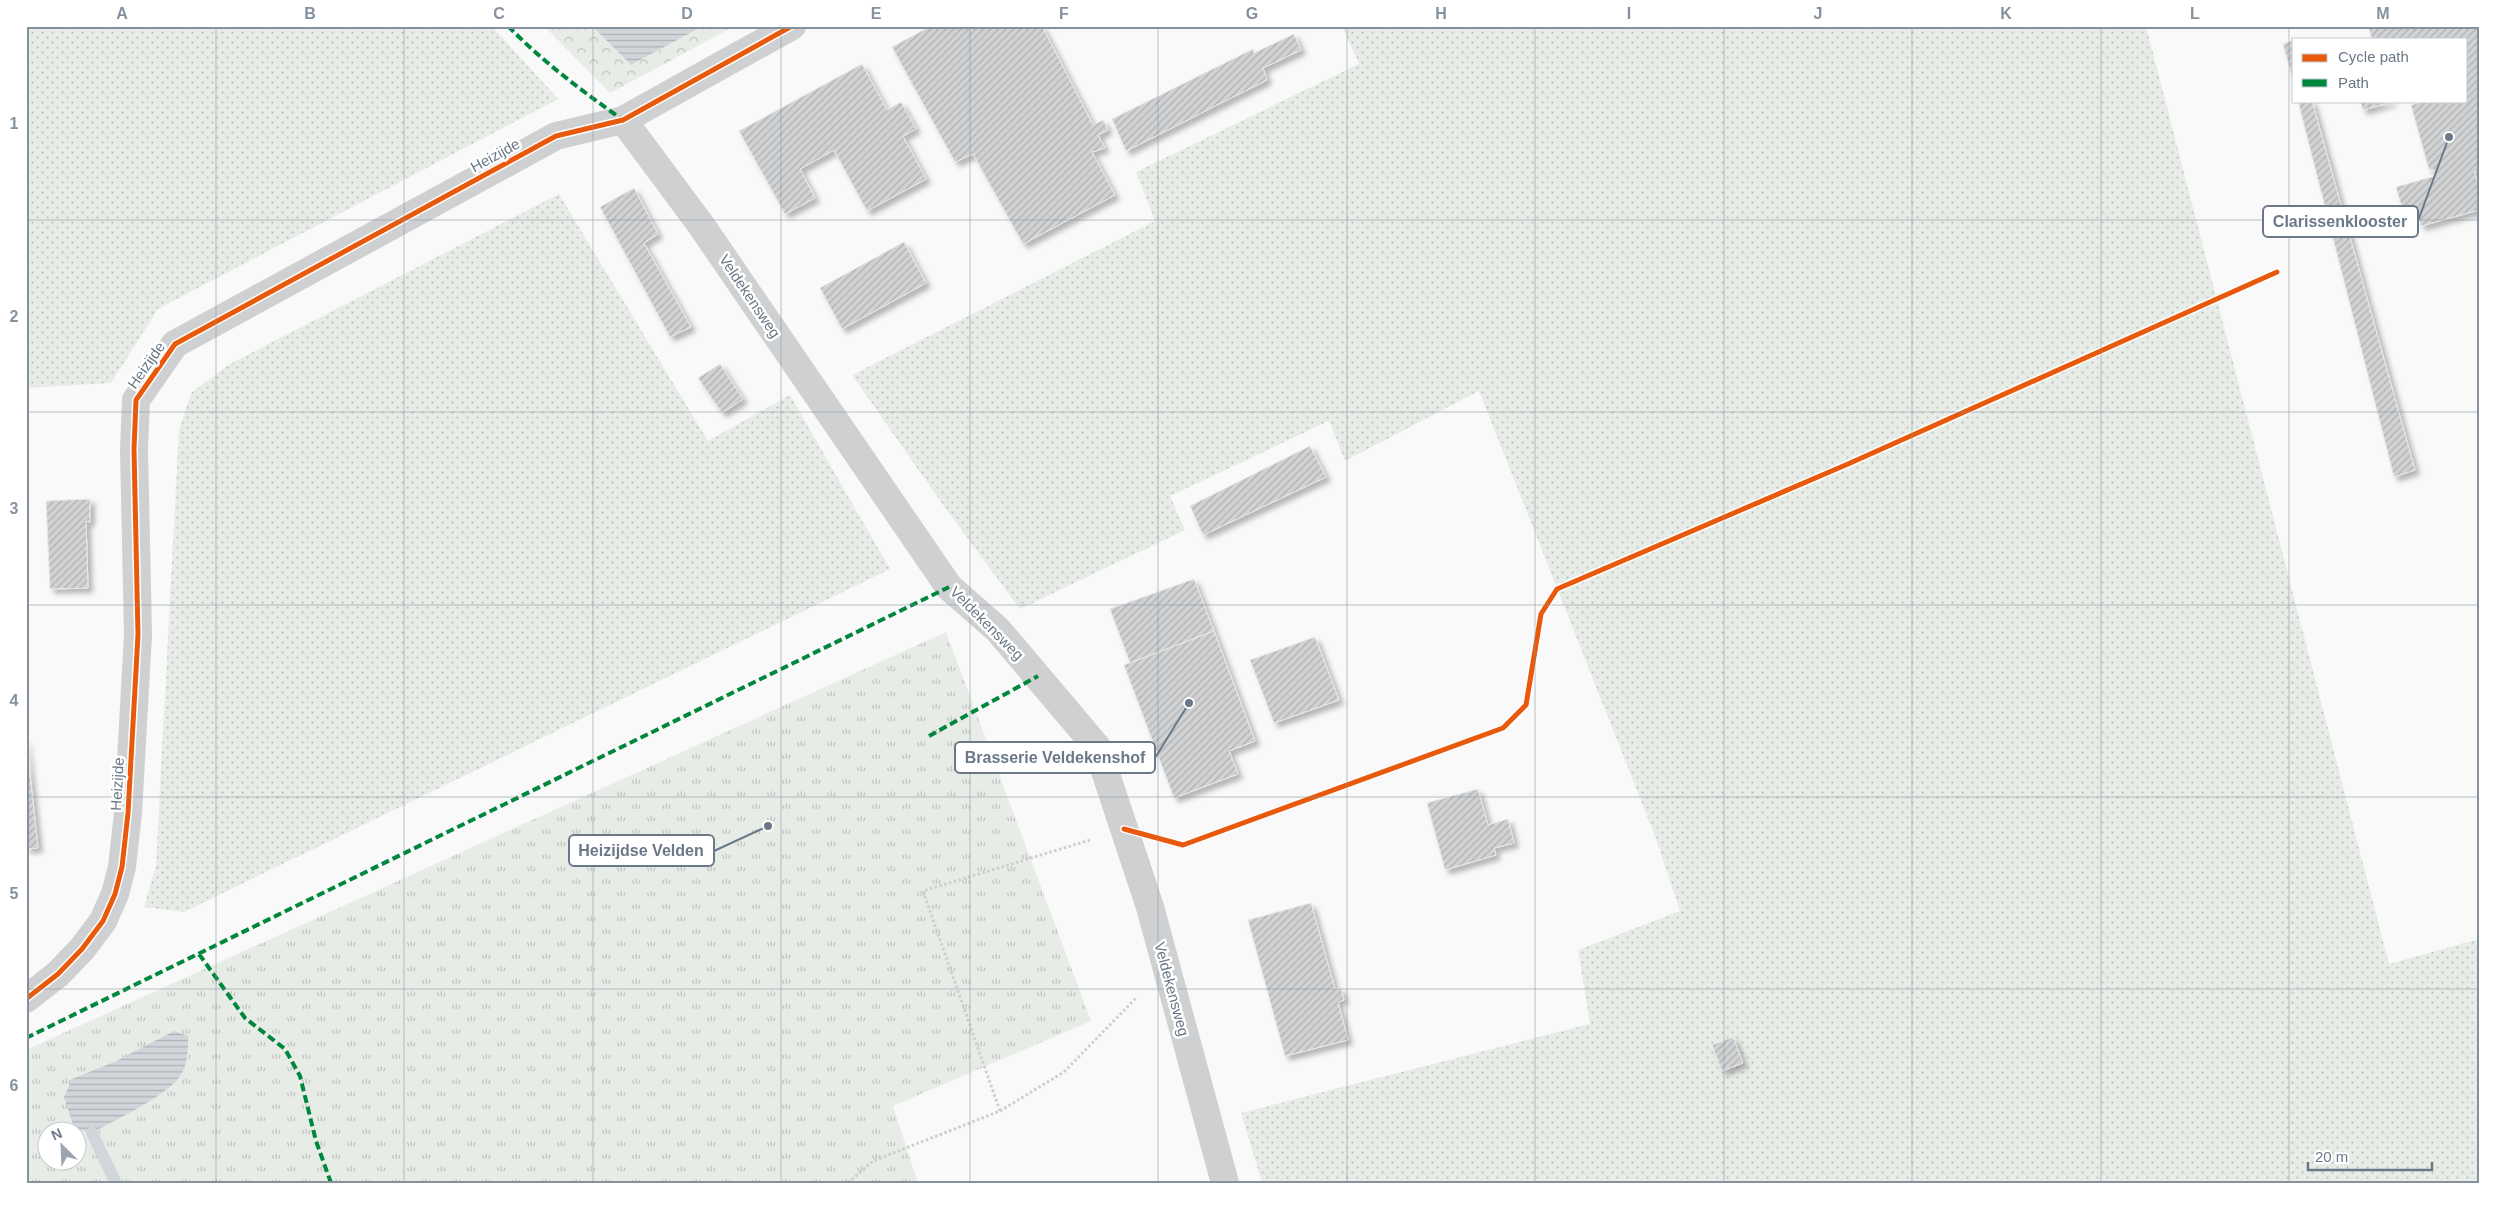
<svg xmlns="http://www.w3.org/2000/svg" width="2505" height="1209" viewBox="0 0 2505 1209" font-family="Helvetica,sans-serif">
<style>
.grass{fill:url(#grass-dots)}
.forest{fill:url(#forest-crowns)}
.park{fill:url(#park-tufts);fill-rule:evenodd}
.water{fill:url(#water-rules)}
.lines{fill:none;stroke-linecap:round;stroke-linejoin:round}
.stream{stroke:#d0d6da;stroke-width:12}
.building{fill:url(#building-hatch);stroke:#e8e8e8;filter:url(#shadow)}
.path{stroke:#cdcece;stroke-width:3;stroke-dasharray:2.5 2.5;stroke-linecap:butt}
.street{stroke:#cfd0d2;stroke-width:28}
.quiet{stroke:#00873e;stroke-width:4;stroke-dasharray:8 4;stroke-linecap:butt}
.cycleway-casing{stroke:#fff;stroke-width:8}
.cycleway{stroke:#e8590c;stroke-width:5}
.grid{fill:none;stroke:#86919e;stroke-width:1;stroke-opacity:0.55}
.labels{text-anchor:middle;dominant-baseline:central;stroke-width:5;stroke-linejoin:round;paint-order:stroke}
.street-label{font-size:15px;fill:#6a7888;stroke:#fff}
.leader{fill:none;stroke:#6a7888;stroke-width:2}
.callout-dot{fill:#6a7888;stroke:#fff;stroke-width:2}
.callout{fill:#fff;stroke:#6a7888;stroke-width:2}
.callout-label{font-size:16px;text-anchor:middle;font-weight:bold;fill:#6a7888}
.neatline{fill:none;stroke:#86919e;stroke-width:2}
.grid-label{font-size:16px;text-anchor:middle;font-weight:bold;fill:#86919e}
</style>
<defs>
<pattern id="grass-dots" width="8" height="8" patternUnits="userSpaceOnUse" patternTransform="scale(1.25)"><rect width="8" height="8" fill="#e8ece7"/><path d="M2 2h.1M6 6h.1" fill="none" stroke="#c0c4c1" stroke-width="1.8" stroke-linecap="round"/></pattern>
<pattern id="forest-crowns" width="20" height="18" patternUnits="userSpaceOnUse" patternTransform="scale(1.25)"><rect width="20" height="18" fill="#e8ece7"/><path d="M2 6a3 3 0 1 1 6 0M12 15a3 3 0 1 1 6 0" fill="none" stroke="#c0c4c1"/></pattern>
<pattern id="park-tufts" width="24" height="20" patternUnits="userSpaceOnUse" patternTransform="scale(1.25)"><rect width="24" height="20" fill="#e8ece7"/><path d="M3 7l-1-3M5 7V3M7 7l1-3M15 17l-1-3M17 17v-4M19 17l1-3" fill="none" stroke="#c0c4c1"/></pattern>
<pattern id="water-rules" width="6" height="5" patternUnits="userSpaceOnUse" patternTransform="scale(1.25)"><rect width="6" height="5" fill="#d0d6da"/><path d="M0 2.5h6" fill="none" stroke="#adb2b7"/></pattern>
<pattern id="building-hatch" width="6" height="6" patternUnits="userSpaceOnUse" patternTransform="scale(1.25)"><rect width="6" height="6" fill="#d0d2d3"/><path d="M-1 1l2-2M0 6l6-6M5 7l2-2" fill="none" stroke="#adafb1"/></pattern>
<filter id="shadow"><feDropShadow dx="4.5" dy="4.5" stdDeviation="2.5" flood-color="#0004"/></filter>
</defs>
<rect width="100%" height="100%" fill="#f9f9f9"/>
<path class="grass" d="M26,26H492L558,99L158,309L111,383L26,388Z
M1342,26H2146L2389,964L2479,939V1183H1262L1241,1113L1590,1024L1578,950L1680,911L1655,836L1479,391L1345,461L1329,421L1170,496L1185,530L1020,609L943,505L852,375L1155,221L1136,172L1359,64Z
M559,194L708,441L790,395L890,569L184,912L144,907L156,865L179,430L191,393L228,365Z"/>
<path class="forest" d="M544,26H592L631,65L703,26H735L610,93Z"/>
<path class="park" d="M946,632L1091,1021L893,1106L918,1183H26V1050ZM48,1132H78V1162H48Z"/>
<path class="water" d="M592,26H703L631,65Z
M174,1031L188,1036C188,1051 188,1068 177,1080C160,1099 115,1120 92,1133L74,1128L64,1097L72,1079L114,1062Z"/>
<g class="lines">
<path class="stream" d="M92,1133L116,1183"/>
</g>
<path class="building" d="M931,26H1042L1093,125L1103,120L1108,130L1098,135L1105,148L1092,152L1115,195L1023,244L973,154L955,162L892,47Z
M2368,26H2479V171L2474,172L2479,186V210L2421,226L2416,207L2403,211L2396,187L2435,176L2433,169L2429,170L2411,105L2426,101H2466V39H2372Z
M1294,34L1301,50L1263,68L1267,80L1126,151L1112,119L1253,49L1254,53Z
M2294,40V84L2283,44Z
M862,64L887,110L901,102L916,129L903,136L926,179L867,211L834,150L800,169L815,198L785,214L739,131Z
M2298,101H2312L2415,470L2394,477Z
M2360,101H2394L2363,110Z
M634,188L658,234L644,243L691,327L670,337L600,207Z
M904,242L926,283L842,329L820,288Z
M720,364L743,399L722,413L698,378Z
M1310,446L1326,477L1203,535L1190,506Z
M90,499V522L86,521L88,588L50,589L46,501Z
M1194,579L1214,631L1130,663L1110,609Z
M1214,631L1255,741L1229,751L1238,774L1174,798L1124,665Z
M1315,637L1339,700L1274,723L1250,660Z
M26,739L38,848L26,849Z
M1478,789L1488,825L1508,819L1514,843L1494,848L1496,855L1445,870L1427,803Z
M1311,903L1335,989L1341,988L1344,1000L1338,1002L1348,1040L1285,1056L1248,920Z
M1733,1037L1743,1063L1722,1071L1712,1045Z"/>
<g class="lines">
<path class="path" d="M1000,1111L1064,1072L1137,997
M848,1183L873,1161L1000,1111L923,891L1090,840"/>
<path class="street" d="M623,120L701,225L949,587L998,630L1097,747L1150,907L1225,1183
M26,999L58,974L82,949L103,921L115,894L122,867L128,813L138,635L134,449L136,400L175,344L556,136L623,120L792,26"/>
<path class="quiet" d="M508,26C543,62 582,91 623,120
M929,736L1038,676
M199,954L245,1018L285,1049L300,1076L316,1141L331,1183
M26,1038L949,587"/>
<defs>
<path id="cycleway" d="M1124,829L1183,845L1503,728L1526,705L1541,614L1557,589L1848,464L2277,272
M26,999L58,974L82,949L103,921L115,894L122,867L128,813L138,635L134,449L136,400L175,344L556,136L623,120L792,26"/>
</defs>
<use href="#cycleway" class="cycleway-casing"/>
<use href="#cycleway" class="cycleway"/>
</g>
<path class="grid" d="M216,26V1183M404,26V1183M593,26V1183M781,26V1183M970,26V1183M1158,26V1183M1347,26V1183M1535,26V1183M1724,26V1183M1912,26V1183M2101,26V1183M2289,26V1183M26,220H2479M26,412H2479M26,605H2479M26,797H2479M26,989H2479"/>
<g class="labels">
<g class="street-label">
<text transform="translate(495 155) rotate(-29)">Heizijde</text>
<text transform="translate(750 296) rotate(56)">Veldekensweg</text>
<text transform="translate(146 365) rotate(-55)">Heizijde</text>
<text transform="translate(987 623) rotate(45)">Veldekensweg</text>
<text transform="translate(117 784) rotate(-87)">Heizijde</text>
<text transform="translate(1172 989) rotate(75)">Veldekensweg</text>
</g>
</g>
<path class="leader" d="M2449 137L2418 221M1189 703L1155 758M768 826L714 851"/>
<g class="callout-dot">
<circle cx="2449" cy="137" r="5"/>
<circle cx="1189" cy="703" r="5"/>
<circle cx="768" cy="826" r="5"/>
</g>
<g class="callout">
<rect x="2263" y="206" width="155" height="31" rx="5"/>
<rect x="955" y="742" width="200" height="31" rx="5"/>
<rect x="569" y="835" width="145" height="31" rx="5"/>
</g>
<g class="callout-label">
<text x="2340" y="227">Clarissenklooster</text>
<text x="1055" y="763">Brasserie Veldekenshof</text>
<text x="641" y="856">Heizijdse Velden</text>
</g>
<rect width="2505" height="1209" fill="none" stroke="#ffffff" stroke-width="55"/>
<rect x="2292" y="38" width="175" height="65" fill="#ffffff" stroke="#c3c9cf"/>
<rect x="2302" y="54" width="25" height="8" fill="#e8590c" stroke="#c3c9cf"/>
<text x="2338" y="62" font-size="15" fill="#6a7888">Cycle path</text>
<rect x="2302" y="79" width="25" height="8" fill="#00873e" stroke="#c3c9cf"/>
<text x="2338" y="88" font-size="15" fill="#6a7888">Path</text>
<g transform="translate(62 1146) rotate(336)"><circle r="24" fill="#ffffff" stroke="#c3c9cf"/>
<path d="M0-4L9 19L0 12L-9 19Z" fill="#9ca5b0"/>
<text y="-8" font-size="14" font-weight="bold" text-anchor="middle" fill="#6a7888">N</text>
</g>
<path d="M2308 1162v8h124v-8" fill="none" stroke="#6a7888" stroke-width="2.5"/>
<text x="2315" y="1162" font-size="15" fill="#6a7888" stroke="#ffffff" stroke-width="4" paint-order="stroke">20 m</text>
<rect x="28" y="28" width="2450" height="1154" class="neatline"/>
<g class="grid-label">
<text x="122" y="19">A</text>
<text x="310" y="19">B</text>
<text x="499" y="19">C</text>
<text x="687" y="19">D</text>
<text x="876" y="19">E</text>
<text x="1064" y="19">F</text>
<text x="1252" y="19">G</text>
<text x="1441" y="19">H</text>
<text x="1629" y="19">I</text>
<text x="1818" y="19">J</text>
<text x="2006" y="19">K</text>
<text x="2195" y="19">L</text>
<text x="2383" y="19">M</text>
<text x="14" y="129">1</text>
<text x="14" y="322">2</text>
<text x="14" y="514">3</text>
<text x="14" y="706">4</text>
<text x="14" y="899">5</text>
<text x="14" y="1091">6</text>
</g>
</svg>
